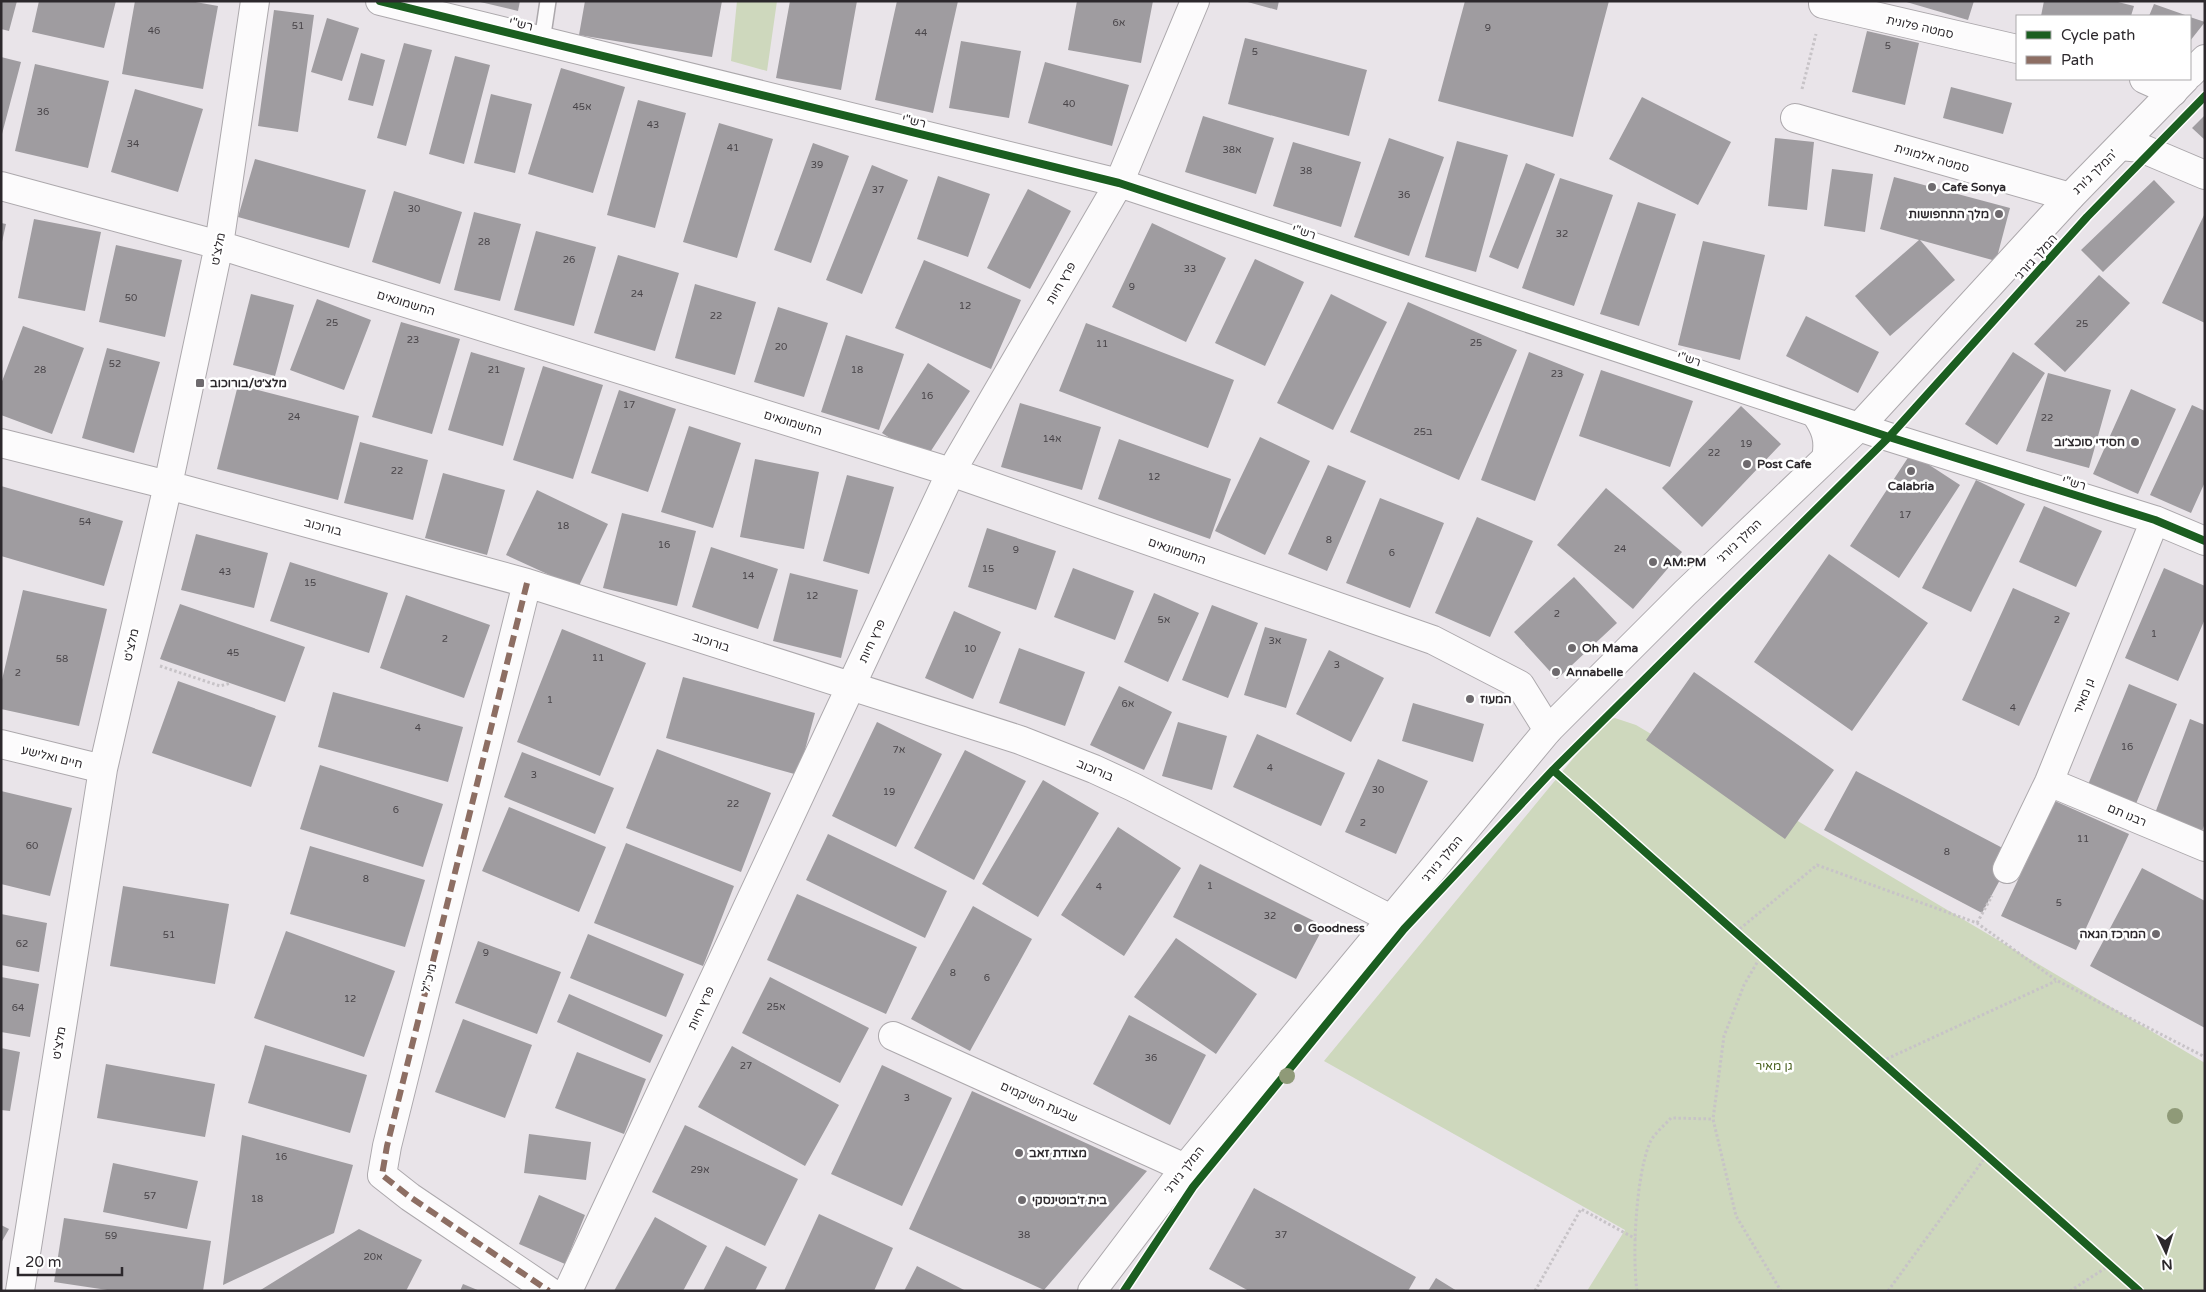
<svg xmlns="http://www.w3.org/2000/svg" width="2206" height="1292" viewBox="0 0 2206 1292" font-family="'Varela Round','Noto Sans Hebrew',sans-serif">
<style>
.green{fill:#ced8bd}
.building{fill:#9f9ca0}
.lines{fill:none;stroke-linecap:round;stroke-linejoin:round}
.service-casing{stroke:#aca8ac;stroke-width:18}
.minor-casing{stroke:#aca8ac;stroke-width:30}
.tertiary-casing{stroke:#aca8ac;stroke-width:30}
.path{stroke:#c7c3c7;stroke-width:3;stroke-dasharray:2.5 2.5;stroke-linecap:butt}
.service{stroke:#fcfbfc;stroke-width:15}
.minor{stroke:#fcfbfc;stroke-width:28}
.tertiary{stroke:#fcfbfc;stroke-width:28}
.quiet{stroke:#8d6e63;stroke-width:6;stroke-dasharray:12 6;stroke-linecap:butt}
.cycleway-casing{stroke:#fff;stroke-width:11}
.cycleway{stroke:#1b5e20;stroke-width:8}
.tree{fill:#8f9a78}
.poi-dot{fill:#6e6a6e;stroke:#fff;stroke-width:2}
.labels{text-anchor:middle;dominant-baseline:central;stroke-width:5;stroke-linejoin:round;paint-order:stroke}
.number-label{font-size:10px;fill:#494549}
.street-label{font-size:12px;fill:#2c282c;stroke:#fff}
.poi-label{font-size:12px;font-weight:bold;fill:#2c282c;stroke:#fff;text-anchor:start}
.park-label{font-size:12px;fill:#465e1b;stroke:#fff}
</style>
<rect width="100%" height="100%" fill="#e9e4e9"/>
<path class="green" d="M737,1H777L767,71L731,61Z
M1615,718L1636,725L2205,1063V1291H1587L1625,1230L1324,1061L1604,721Z"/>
<path class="building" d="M1,1H17L9,31L1,29Z
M39,1H116L104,48L32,32Z
M135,1H190L218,6L203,89L122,74Z
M476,1H520L518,11Z
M585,1H722L712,57L579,35Z
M790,1H857L841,90L776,78Z
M897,1H958L933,113L875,100Z
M1077,1H1153L1141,63L1068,50Z
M1244,1H1279L1277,10Z
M1465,1H1609L1573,137L1438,101Z
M1903,1H1974L1968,20Z
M2044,1H2114L2134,6L2131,16H2041Z
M2154,4L2188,16H2149Z
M274,10L314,15L298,132L258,126Z
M2190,17L2205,22L2190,41Z
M327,18L359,28L342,81L311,72Z
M1867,31L1919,43L1905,105L1852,92Z
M1245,38L1367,70L1349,136L1228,104Z
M961,41L1021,51L1009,118L949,108Z
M404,43L432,50L406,146L377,138Z
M361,53L385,60L373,106L348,100Z
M455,56L490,65L464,164L429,154Z
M1,57L21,62L2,134H1Z
M1045,62L1129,85L1112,146L1028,123Z
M35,64L109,81L88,168L15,151Z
M561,68L625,87L593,193L528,174Z
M1951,87L2012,103L2003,134L1943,118Z
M135,89L203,109L178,192L111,172Z
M491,94L532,104L515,173L474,163Z
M1642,97L1731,142L1698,205L1609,159Z
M638,100L686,113L655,228L607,215Z
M2205,115V140L2192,128Z
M1203,116L1274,138L1256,194L1185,172Z
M719,123L773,139L737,258L683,242Z
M1389,138L1444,157L1409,256L1354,237Z
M1775,138L1814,142L1807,210L1768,206Z
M1457,141L1508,155L1476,272L1425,257Z
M1293,142L1361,162L1341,227L1273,206Z
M813,143L849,156L811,263L774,250Z
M255,159L366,190L349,248L238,217Z
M1526,163L1555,174L1518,269L1489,257Z
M872,165L908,180L862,294L826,280Z
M1832,169L1873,174L1865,232L1824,226Z
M938,176L990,194L968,257L917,239Z
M1894,177L2010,208L1996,261L1920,240L1955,280L1890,336L1855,296L1919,240L1880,229Z
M1560,178L1613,195L1574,306L1522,288Z
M2154,180L2175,202L2103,272L2081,250Z
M1028,189L1071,211L1030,289L987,268Z
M394,191L462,212L440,284L372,262Z
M1638,202L1676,214L1639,326L1600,314Z
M474,212L521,224L500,301L454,290Z
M2205,213V323L2162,303Z
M34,219L101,232L85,311L18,298Z
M1,223L6,224L2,242H1Z
M1152,223L1226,258L1186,342L1112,307Z
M536,231L596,247L574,326L514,310Z
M1703,241L1765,255L1740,360L1678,345Z
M116,245L182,260L165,337L99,322Z
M618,255L679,273L655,351L594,333Z
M1255,259L1304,282L1265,366L1215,343Z
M924,260L1021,300L991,369L895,328Z
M2099,275L2130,303L2065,372L2034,344Z
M695,284L756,302L735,375L675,358Z
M251,294L294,305L275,376L233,365Z
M1331,294L1387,322L1333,430L1277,403Z
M317,299L371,320L344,390L290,370Z
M1408,302L1517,350L1459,480L1350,432Z
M778,307L828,323L804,397L754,382Z
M1806,316L1879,352L1858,393L1786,356Z
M401,322L460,339L432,434L372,417Z
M1086,323L1234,380L1208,448L1059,391Z
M23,326L84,348L52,434L1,415V384Z
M846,335L904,354L879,430L821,412Z
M107,348L160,362L134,453L82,438Z
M471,352L525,368L503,446L448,430Z
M1529,352L1584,374L1535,501L1481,480Z
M2013,352L2045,373L1997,445L1965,424Z
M928,363L970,391L925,460L882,433Z
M543,366L603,385L573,479L513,460Z
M1601,370L1693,401L1670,467L1579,436Z
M2048,373L2111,390L2089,468L2026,451Z
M238,385L359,416L338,500L217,469Z
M2131,389L2176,409L2138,494L2093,474Z
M619,390L676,409L648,492L591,473Z
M1020,403L1101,427L1082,490L1001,467Z
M2192,405L2205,411V482L2191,513L2150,495Z
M1741,406L1781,444L1702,527L1662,488Z
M689,426L741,443L713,528L661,512Z
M1260,437L1310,461L1265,555L1215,531Z
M1119,439L1231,479L1210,539L1098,499Z
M360,442L428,460L413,520L344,503Z
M1911,453L1960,485L1899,578L1850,546Z
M755,459L819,472L804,549L740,537Z
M1328,465L1366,481L1327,571L1288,554Z
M443,473L505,490L487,555L425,538Z
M847,475L894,487L869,574L823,561Z
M1976,480L2025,504L1971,612L1922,588Z
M1,486L123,521L104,586L1,556Z
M1606,488L1682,552L1633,609L1557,545Z
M537,490L608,524L578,588L506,555Z
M1380,498L1444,523L1410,608L1346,583Z
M2044,506L2102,531L2076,587L2019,562Z
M622,513L696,531L677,606L603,588Z
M1477,517L1533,541L1490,637L1435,613Z
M987,528L1056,551L1036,610L968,587Z
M196,534L268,553L254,608L181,590Z
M711,547L778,569L758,629L692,607Z
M1829,554L1928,623L1852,731L1754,662Z
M290,562L388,593L369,653L270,621Z
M1073,568L1134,591L1115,640L1054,617Z
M2164,568L2205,586V619L2178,681L2125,658Z
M790,573L858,590L841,658L773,641Z
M1574,577L1617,623L1557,679L1514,632Z
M2013,588L2070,613L2019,726L1962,700Z
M23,590L107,609L79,726L1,709V684Z
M1154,593L1199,613L1168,682L1124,662Z
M406,595L490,625L464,698L380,668Z
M180,604L305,647L285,702L160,659Z
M1212,605L1258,623L1228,698L1182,680Z
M954,611L1001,632L973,699L925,678Z
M1265,627L1307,639L1286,708L1244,695Z
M562,629L646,663L600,776L517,742Z
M1019,648L1085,672L1065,726L999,703Z
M1329,650L1384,678L1351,742L1296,714Z
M1694,672L1834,770L1785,839L1646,740Z
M683,677L815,713L798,775L666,738Z
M178,681L276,716L251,787L152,753Z
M2129,684L2177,704L2133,811L2085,792Z
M1119,686L1172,712L1144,770L1090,745Z
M333,692L463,727L448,782L318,747Z
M1413,703L1484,724L1473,762L1402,741Z
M2190,719L2205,725V823L2201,834L2154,816Z
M877,722L942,754L896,847L832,816Z
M1178,722L1227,736L1212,790L1162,776Z
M1257,734L1345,773L1321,826L1233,787Z
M657,749L771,793L741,872L626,828Z
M965,750L1026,781L974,880L914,848Z
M522,752L614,788L595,834L504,797Z
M1378,759L1428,781L1396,854L1345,832Z
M320,765L443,804L423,867L300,829Z
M1856,771L2014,854L1982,913L1824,830Z
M1043,780L1099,813L1038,917L982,884Z
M1,791L72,808L50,896L1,884Z
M2055,801L2129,834L2076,950L2001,916Z
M509,807L606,847L579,912L482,871Z
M1118,827L1181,868L1124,956L1061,915Z
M828,834L947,891L925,938L806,880Z
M626,843L734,886L703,966L594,923Z
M310,846L425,880L405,947L290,914Z
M1200,864L1324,926L1296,979L1173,917Z
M2142,868L2205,901V1028L2090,966Z
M123,886L229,904L215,984L110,966Z
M797,894L917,947L886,1014L767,960Z
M973,906L1032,939L970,1051L911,1019Z
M1,914L47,923L39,972L1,965Z
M286,931L395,971L364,1057L254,1018Z
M588,934L684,974L666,1017L570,978Z
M1176,938L1257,994L1216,1054L1134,997Z
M478,941L561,972L537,1034L455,1003Z
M1,977L39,984L30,1037L1,1032Z
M770,977L869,1028L840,1083L742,1033Z
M569,994L663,1035L650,1063L557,1022Z
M1129,1015L1206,1055L1170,1125L1093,1084Z
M463,1019L532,1045L505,1118L435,1092Z
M265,1045L367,1075L350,1133L248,1103Z
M732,1046L839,1105L805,1166L698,1107Z
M1,1048L20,1052L10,1111L1,1110Z
M577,1052L646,1079L624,1134L555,1108Z
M106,1064L215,1084L205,1137L97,1118Z
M882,1065L952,1098L902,1206L831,1174Z
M972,1091L1147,1171L1044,1290L909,1229Z
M685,1125L798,1179L765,1246L652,1192Z
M529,1134L591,1142L586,1180L524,1173Z
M242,1135L353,1165L334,1233L223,1285Z
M113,1163L198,1181L187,1229L103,1212Z
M1254,1188L1416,1277L1408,1291H1249L1209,1269Z
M539,1195L585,1215L565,1264L519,1244Z
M819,1214L893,1248L874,1291H784Z
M655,1217L707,1246L683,1291H614Z
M64,1218L211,1241L203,1291H114L54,1282Z
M1,1225L9,1229L1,1243Z
M359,1229L422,1260L406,1291H259Z
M726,1246L767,1267L755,1291H703Z
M917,1266L966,1291H904Z
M1436,1278L1457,1291H1428Z
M463,1284L480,1291H460Z"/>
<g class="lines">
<defs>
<path id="service" d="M542,41L548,1"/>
<path id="minor" d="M380,1L1119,183L1889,437L2155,520L2205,541
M1823,4L2017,49
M2144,79L2173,92
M1795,118L2070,197
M2121,146L2141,148L2205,175
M1,186L219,245L951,472L1433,640L1520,685L1548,730
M1,443L168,485L527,583L1020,740L1094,769L1133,787L1391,919
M527,583L387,1146L382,1175L410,1197L549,1291
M1,744L103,769
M2049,782L2205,847
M2007,869L2049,782L2155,520
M893,1036L1185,1168
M20,1291L103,769L168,485L219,245L255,1
M568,1291L951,472L1119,183L1195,1"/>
<path id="tertiary" d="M2190,74L2205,59
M1815,413C1825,427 1830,439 1826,458
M1092,1291L1185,1168L1548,730L1685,593L1859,427L2070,197L2185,79"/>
</defs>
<use href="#service" class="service-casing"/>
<use href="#minor" class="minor-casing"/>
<use href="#tertiary" class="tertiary-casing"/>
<path class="path" d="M1802,89L1816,34
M160,666L220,686L231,683
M1977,923L1992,896
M1736,932L1817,865L1977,923L2056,980L2205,1057
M1762,954L1744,985L1724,1036L1713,1119L1736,1216L1781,1291
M1882,1061L2056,981
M1535,1291L1581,1209L1636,1239
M1637,1291C1632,1255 1636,1178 1649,1145C1652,1135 1664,1126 1671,1118L1713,1119
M1888,1291L1987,1155
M2070,1291L2110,1265"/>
<use href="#service" class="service"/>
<use href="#minor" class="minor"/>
<use href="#tertiary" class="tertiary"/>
<path class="quiet" d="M527,583L387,1146L382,1175L410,1197L549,1291"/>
<defs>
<path id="cycleway" d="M380,1L1119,183L1889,437L2155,520L2205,541
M1553,770L2139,1291
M1124,1291L1193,1187L1404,929L1553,770L1889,437L2087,217L2205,96"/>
</defs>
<use href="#cycleway" class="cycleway-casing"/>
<use href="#cycleway" class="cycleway"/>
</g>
<g class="tree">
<circle cx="1287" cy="1076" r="8"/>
<circle cx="2175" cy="1116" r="8"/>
</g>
<g class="poi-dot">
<circle cx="1932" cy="187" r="5"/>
<circle cx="1999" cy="214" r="5"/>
<rect x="195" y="378" width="10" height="10" rx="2.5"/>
<circle cx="2135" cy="442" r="5"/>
<circle cx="1747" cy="464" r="5"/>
<circle cx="1911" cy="471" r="5"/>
<circle cx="1653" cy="562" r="5"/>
<circle cx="1572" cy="648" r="5"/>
<circle cx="1556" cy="672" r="5"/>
<circle cx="1470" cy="699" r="5"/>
<circle cx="1298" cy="928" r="5"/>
<circle cx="2156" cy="934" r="5"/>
<circle cx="1019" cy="1153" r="5"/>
<circle cx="1022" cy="1200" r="5"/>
</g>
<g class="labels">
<g class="number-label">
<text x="1119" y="23">6א</text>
<text x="298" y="26">51</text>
<text x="1488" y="28">9</text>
<text x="154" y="31">46</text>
<text x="921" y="33">44</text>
<text x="1888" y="46">5</text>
<text x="1255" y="52">5</text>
<text x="1069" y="104">40</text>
<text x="582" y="107">45א</text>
<text x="43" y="112">36</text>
<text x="653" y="125">43</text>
<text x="133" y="144">34</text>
<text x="733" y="148">41</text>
<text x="1232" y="150">38א</text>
<text x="817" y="165">39</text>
<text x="1306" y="171">38</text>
<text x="878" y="190">37</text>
<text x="1404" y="195">36</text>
<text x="414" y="209">30</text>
<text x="1562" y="234">32</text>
<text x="484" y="242">28</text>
<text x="569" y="260">26</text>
<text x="1190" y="269">33</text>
<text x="1132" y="287">9</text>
<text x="637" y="294">24</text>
<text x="131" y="298">50</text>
<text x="965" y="306">12</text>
<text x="716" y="316">22</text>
<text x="332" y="323">25</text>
<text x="2082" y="324">25</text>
<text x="413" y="340">23</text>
<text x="1476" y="343">25</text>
<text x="1102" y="344">11</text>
<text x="781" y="347">20</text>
<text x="115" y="364">52</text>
<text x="40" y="370">28</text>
<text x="494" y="370">21</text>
<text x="857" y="370">18</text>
<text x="1557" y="374">23</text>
<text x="927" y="396">16</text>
<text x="629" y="405">17</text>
<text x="294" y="417">24</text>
<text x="2047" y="418">22</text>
<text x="1423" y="432">25ב</text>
<text x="1052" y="439">14א</text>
<text x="1746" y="444">19</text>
<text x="1714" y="453">22</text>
<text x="397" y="471">22</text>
<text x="1154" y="477">12</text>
<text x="1905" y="515">17</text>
<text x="85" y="522">54</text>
<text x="563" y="526">18</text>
<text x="1329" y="540">8</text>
<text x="664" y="545">16</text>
<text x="1620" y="549">24</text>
<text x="1016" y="550">9</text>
<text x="1392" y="553">6</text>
<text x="988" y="569">15</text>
<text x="225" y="572">43</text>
<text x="748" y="576">14</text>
<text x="310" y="583">15</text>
<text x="812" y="596">12</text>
<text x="1557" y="614">2</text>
<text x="1164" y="620">5א</text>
<text x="2057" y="620">2</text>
<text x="2154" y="634">1</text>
<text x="445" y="639">2</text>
<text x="1275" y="641">3א</text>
<text x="970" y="649">10</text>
<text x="233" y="653">45</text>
<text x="598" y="658">11</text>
<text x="62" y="659">58</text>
<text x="1337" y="665">3</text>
<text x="18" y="673">2</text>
<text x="550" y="700">1</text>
<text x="1128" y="704">6א</text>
<text x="2013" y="708">4</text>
<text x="418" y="728">4</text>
<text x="2127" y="747">16</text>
<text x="899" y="750">7א</text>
<text x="1270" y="768">4</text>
<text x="534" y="775">3</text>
<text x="1378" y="790">30</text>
<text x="889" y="792">19</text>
<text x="733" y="804">22</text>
<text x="396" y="810">6</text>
<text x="1363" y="823">2</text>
<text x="2083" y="839">11</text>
<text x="32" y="846">60</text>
<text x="1947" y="852">8</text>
<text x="366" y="879">8</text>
<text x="1210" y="886">1</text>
<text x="1099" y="887">4</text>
<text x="2059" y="903">5</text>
<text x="1270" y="916">32</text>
<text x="169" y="935">51</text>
<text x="22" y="944">62</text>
<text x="486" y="953">9</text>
<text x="953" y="973">8</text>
<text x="987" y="978">6</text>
<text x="350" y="999">12</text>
<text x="776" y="1007">25א</text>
<text x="18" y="1008">64</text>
<text x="1151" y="1058">36</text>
<text x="746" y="1066">27</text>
<text x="907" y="1098">3</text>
<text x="281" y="1157">16</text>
<text x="700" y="1170">29א</text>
<text x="150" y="1196">57</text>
<text x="257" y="1199">18</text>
<text x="1024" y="1235">38</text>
<text x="1281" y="1235">37</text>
<text x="111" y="1236">59</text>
<text x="373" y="1257">20א</text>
</g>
<g class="street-label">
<text transform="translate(521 24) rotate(14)">רש"י</text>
<text transform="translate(1920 27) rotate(13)">סמטה פלונית</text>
<text transform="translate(914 121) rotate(14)">רש"י</text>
<text transform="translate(1932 158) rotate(16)">סמטה אלמונית</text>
<text transform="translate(2095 172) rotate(-45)">המלך ג'ורג'</text>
<text transform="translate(1304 232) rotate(18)">רש"י</text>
<text transform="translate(218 249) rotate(-79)">מלצ'ט</text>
<text transform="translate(2036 257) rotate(-48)">המלך ג׳ורג׳</text>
<text transform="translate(1061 283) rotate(-60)">פרץ חיות</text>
<text transform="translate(406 303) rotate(17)">החשמונאים</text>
<text transform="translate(1689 359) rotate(18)">רש"י</text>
<text transform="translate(793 423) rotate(17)">החשמונאים</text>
<text transform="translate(2074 483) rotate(17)">רש"י</text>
<text transform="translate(323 527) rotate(15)">בורוכוב</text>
<text transform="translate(1739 541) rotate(-44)">המלך ג׳ורג׳</text>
<text transform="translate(1177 551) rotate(19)">החשמונאים</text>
<text transform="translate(872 641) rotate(-65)">פרץ חיות</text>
<text transform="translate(711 642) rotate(18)">בורוכוב</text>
<text transform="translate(131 645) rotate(-77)">מלצ'ט</text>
<text transform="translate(2084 696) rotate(-68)">גן מאיר</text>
<text transform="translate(52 757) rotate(14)">חיים ואלישע</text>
<text transform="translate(1095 770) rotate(23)">בורוכוב</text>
<text transform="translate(2127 815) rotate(23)">רבנו תם</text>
<text transform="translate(1442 859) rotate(-50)">המלך ג׳ורג׳</text>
<text transform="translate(429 978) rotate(-76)">מיכ"ל</text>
<text transform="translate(701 1008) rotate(-65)">פרץ חיות</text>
<text transform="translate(59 1043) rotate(-81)">מלצ'ט</text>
<text transform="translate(1039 1102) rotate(24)">שבעת השיקמים</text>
<text transform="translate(1184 1170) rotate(-52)">המלך ג׳ורג׳</text>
</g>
<g class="poi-label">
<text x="1942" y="187">Cafe Sonya</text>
<text x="1989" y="214" text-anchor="end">מלך התחפושות</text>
<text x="210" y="383">מלצ׳ט/בורוכוב</text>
<text x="2125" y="442" text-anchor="end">חסידי סוכצ׳וב</text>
<text x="1757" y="464">Post Cafe</text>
<text x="1911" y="486" text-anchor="middle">Calabria</text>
<text x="1663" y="562">AM:PM</text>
<text x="1582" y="648">Oh Mama</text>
<text x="1566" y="672">Annabelle</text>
<text x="1480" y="699">המעוז</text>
<text x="1308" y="928">Goodness</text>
<text x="2146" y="934" text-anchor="end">המרכז הגאה</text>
<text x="1029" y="1153">מצודת זאב</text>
<text x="1032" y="1200">בית ז'בוטינסקי</text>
</g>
<g class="park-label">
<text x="1774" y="1066">גן מאיר</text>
</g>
</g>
<rect width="2206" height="1292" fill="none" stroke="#2c282c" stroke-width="5"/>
<rect x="2016" y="15" width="175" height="65" fill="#ffffff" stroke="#aba9ab"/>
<rect x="2026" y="31" width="25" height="8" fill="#1b5e20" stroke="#aba9ab"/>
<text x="2061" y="40" font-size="15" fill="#2c282c">Cycle path</text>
<rect x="2026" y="56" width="25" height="8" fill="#8d6e63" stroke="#aba9ab"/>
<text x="2061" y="65" font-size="15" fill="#2c282c">Path</text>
<g transform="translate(2166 1252) rotate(176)" stroke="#ffffff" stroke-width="4" paint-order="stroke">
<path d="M0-4L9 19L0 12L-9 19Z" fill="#2c282c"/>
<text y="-8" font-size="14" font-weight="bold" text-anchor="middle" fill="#2c282c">N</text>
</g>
<path d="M18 1267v8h104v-8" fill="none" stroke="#2c282c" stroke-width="2.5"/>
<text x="25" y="1267" font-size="15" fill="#2c282c" stroke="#ffffff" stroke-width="4" paint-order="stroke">20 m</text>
</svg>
